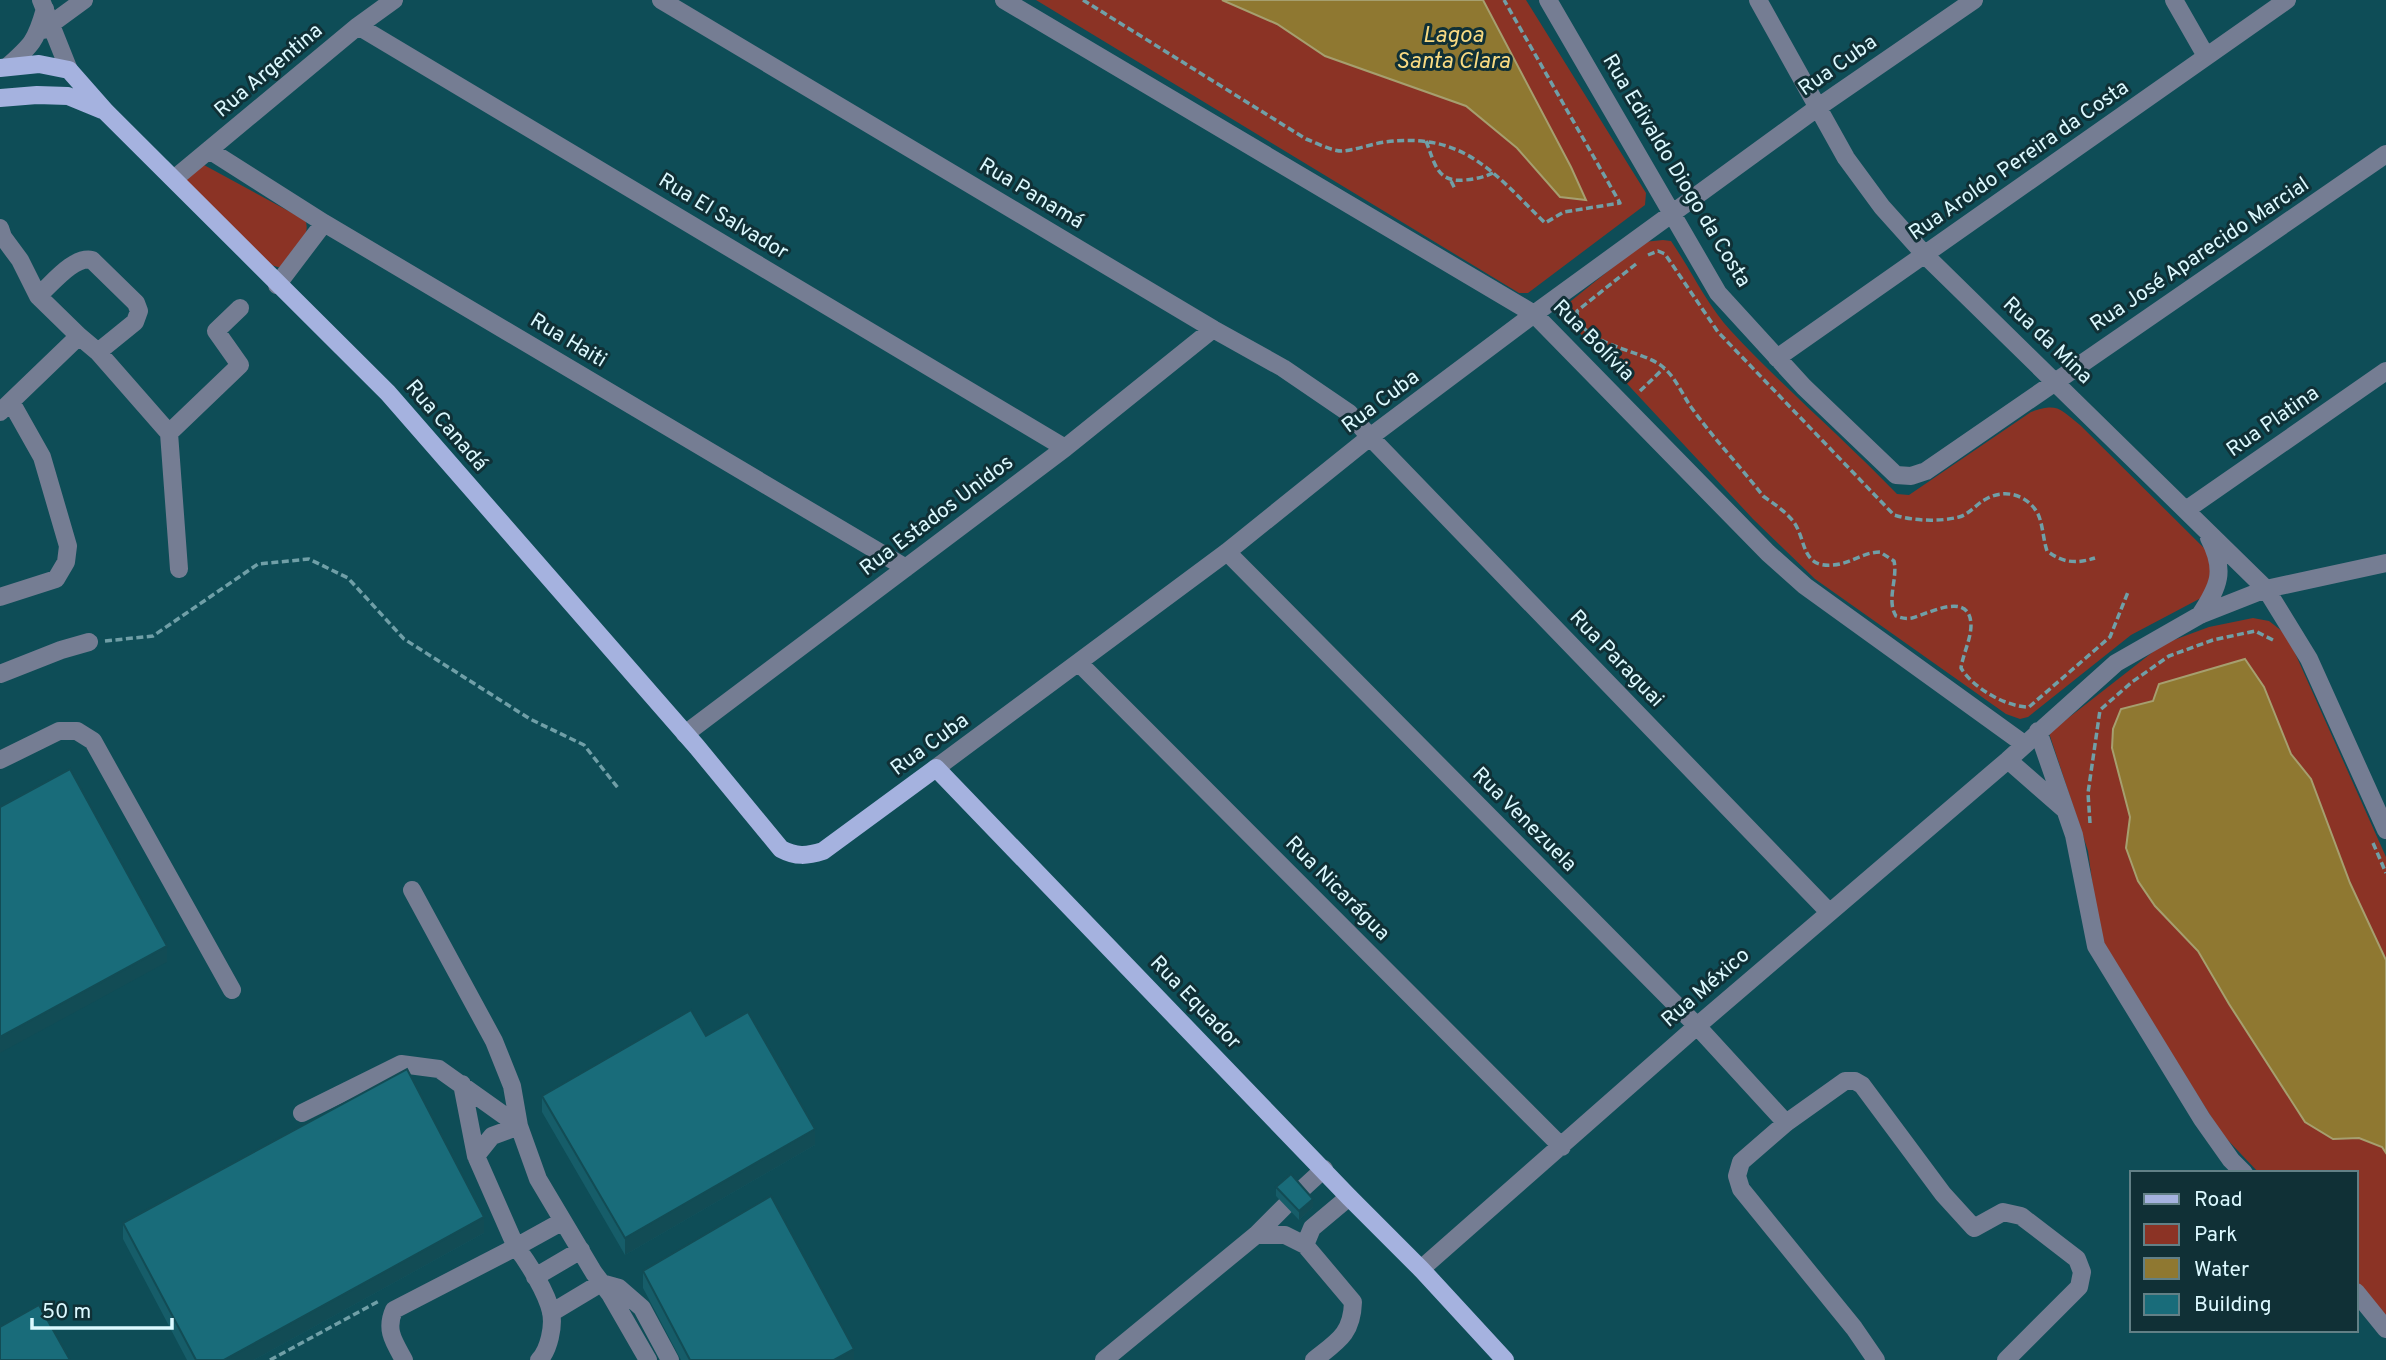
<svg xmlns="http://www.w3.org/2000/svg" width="2386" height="1360" viewBox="0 0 2386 1360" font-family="Overpass,sans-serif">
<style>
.green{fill:#8b3325}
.water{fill:#8f7831;stroke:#a69f6f;stroke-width:2}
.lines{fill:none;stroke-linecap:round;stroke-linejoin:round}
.path{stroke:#709fa7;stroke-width:3.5;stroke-dasharray:7 3.5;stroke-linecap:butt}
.minor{stroke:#757d93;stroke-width:18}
.major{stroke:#a5b2df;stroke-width:18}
.wall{fill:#165d69}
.shaded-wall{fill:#124c55}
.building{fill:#196c7a;stroke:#124c55;stroke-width:2}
.labels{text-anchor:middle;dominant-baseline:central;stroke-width:6;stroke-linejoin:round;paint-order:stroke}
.street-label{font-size:21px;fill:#dcf9ff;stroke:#103036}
.water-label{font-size:23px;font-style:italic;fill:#f8da82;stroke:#103036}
</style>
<rect width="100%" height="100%" fill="#0e4d57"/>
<path class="green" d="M1036,0H1526L1646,193L1645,205L1528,293H1519Z
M204,165L305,220C313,236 291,255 281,268L271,265L187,182V176Z
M1663,240L1671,241C1691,270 1707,305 1731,331C1784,388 1843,438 1897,494L1909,495L2031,412C2057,403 2059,408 2080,425L2205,549L2212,563L2213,576L2201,598L2131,635L2028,717L2020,719L2006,714L1815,579L1753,519L1564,316L1563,310L1566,305L1644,242Z
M2253,618L2269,621L2287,635L2386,857V1317L2356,1282V1173H2259L2222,1134L2100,940L2088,851L2049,733L2163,644L2209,627Z"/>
<path class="water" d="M1222,0H1483L1571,167L1586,200L1560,197L1517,148L1466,106L1325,56L1277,24Z
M2245,659L2264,687L2291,754L2311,779L2350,883L2386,960V1153L2382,1147L2359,1138L2333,1139L2305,1122L2229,1004L2198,951L2155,906L2138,881L2126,848L2130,817L2112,748L2113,729L2121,709L2153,701L2159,684Z"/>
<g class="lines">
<path class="path" d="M1083,0L1306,139C1317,143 1331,151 1342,151C1356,150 1371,144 1385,142C1464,132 1493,172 1545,223L1564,212L1620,203L1504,0
M1426,141C1435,164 1437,183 1465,180C1476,179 1484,177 1493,173
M1451,181L1455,189
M1648,255L1658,251L1665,254L1718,332L1894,515C1914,521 1939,522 1959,517C1970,514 1976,504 1986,499C2005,488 2028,495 2038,514C2043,525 2043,539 2047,551C2063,563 2076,564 2095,558
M1636,264L1577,311C1577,345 1642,349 1663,367C1676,378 1682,394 1691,407C1713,438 1740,466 1763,496C1774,504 1784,510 1793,521C1807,539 1800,568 1833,565C1850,564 1863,552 1880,552L1894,561C1898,579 1886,600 1896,616C1901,618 1906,619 1912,618C1928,614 1970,590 1971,625C1971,639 1963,654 1961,668C1973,688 2006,707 2029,707L2110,637L2128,592
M1640,391L1664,368
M105,641L153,636L258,564L309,559L348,578L404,639L530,719L584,745L618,788
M2090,823L2088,793L2100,710L2132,682L2169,656L2213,640L2255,631L2275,641
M2373,843L2386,873
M270,1360L379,1301"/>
<path class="minor" d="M41,0L69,70
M661,0L1213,329L1283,368L1349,413L1370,437L1829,912
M1004,0L1534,314L1768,553L1805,586L2024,744
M1548,0L1718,293L1804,387L1896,475L1911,476L1926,471L2386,154
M1758,0L1846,158L1882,207L1926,256L2266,589L2309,659L2386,830
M2174,0L2206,56
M358,26L1065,448
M43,30L84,0
M7,67C32,45 36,41 45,9
M209,150L324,223L906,568
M174,179L358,26L394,0
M0,228L3,237L20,260L38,296L79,336L0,412
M277,285L324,223
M38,296C52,284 73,256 92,260L136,303L139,311L135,322L98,352
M79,336L98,352L169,433L179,569
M1777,358L2287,0
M169,433L240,365L216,331L240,308
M2186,510L2386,371
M1227,552L1697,1026L1786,1123
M0,597L56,579L66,562L68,546L42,457L11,402
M2200,615C2219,586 2226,571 2209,538
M1079,663L1562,1147
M0,674L61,650L89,642
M2038,731L2074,835L2096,946L2202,1119L2231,1160L2244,1173
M685,734L1065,448L1213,329
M0,760L59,731H77L93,741L232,990
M2008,760L2064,809
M936,768L1227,552L1370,437L1534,314L1817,108L1974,0
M412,890L494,1041L512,1086L519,1126L538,1179L594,1273L610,1294L648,1360
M462,1084L476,1156L516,1247L563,1221
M302,1113L401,1064L439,1069L519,1126
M476,1156L492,1136L519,1126
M1299,1192L1324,1169
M1256,1235L1286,1205
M1305,1245L1312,1228L1349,1197
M1421,1269L1697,1026L2008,760L2116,663L2200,615L2266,589L2386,563
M535,1277L581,1250
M2356,1292L2386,1329
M551,1313L601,1283L619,1288L642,1308L670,1360
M404,1360C394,1342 385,1330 394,1310L516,1247C528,1262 547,1293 551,1312C554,1326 549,1350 539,1360
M1104,1360L1256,1235H1285L1305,1245L1353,1302C1352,1334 1338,1341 1314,1360
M1876,1360L1854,1328L1741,1189L1737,1176L1741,1162L1786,1123L1845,1081H1855L1862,1085L1943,1194L1974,1228L2003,1212L2021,1216L2077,1259L2082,1272L2079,1287L2006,1360"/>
<path class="major" d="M0,68L39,64L69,70L106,112L388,393L697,747L781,849C796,857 807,856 823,851L936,768L1349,1197L1421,1269L1505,1360
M0,98L37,95L68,96L102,110"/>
</g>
<path class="wall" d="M706,1036L815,1145L625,1255L542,1112V1096Z
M1276,1187L1313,1207L1299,1220L1276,1196Z
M123,1223L484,1233L254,1360H187L123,1239Z
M643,1271L854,1360H681L643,1288Z"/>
<path class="shaded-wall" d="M167,946V962L0,1053V1037Z
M815,1129V1145L625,1255V1238Z
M1313,1199V1207L1299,1220V1211Z
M484,1217V1233L254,1360H224Z
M854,1349V1360H834Z"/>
<path class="building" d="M70,769L167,946L0,1037V807Z
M691,1010L706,1036L748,1012L815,1129L625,1238L542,1096Z
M407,1069L484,1217L224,1360H196L123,1223Z
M1291,1174L1313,1199L1299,1211L1276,1187Z
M771,1196L854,1349L834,1360H690L643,1271Z
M39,1305L70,1360H0V1327Z"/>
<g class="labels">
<g class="street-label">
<text transform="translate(1838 66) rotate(-35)">Rua Cuba</text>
<text transform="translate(269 71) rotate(-40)">Rua Argentina</text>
<text transform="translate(2019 161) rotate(-35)">Rua Aroldo Pereira da Costa</text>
<text transform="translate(1676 171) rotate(59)">Rua Edivaldo Diogo da Costa</text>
<text transform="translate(1031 194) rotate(31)">Rua Panamá</text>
<text transform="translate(723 217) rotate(31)">Rua El Salvador</text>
<text transform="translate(2200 255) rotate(-34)">Rua José Aparecido Marcial</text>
<text transform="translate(568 341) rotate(31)">Rua Haiti</text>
<text transform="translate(1593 341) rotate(45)">Rua Bolívia</text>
<text transform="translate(2047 341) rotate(44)">Rua da Mina</text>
<text transform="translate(1381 402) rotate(-37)">Rua Cuba</text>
<text transform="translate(2273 422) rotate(-35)">Rua Platina</text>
<text transform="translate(446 426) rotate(49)">Rua Canadá</text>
<text transform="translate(937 516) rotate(-37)">Rua Estados Unidos</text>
<text transform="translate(1616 659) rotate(46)">Rua Paraguai</text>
<text transform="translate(930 745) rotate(-36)">Rua Cuba</text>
<text transform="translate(1524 820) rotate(45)">Rua Venezuela</text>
<text transform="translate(1337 889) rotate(45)">Rua Nicarágua</text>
<text transform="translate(1706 988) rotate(-41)">Rua México</text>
<text transform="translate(1195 1003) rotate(46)">Rua Equador</text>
</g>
<g class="water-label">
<text x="1453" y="36">Lagoa<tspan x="1453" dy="26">Santa Clara</tspan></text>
</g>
</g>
<rect x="2130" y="1171" width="228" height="161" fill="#103036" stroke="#628086" stroke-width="2"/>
<rect x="2144" y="1194" width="35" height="10" fill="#a5b2df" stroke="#628086" stroke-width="2"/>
<text x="2194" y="1206" font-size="21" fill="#dcf9ff">Road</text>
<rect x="2144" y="1224" width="35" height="21" fill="#8b3325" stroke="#628086" stroke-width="2"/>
<text x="2194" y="1241" font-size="21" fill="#dcf9ff">Park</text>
<rect x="2144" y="1258" width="35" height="21" fill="#8f7831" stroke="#628086" stroke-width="2"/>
<text x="2194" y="1276" font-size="21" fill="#dcf9ff">Water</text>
<rect x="2144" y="1294" width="35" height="21" fill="#196c7a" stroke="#628086" stroke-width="2"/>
<text x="2194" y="1311" font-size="21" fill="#dcf9ff">Building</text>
<path d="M32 1318v10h140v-10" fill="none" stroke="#dcf9ff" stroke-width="3.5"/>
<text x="42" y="1318" font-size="21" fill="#dcf9ff" stroke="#103036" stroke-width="5" paint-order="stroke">50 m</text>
</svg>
